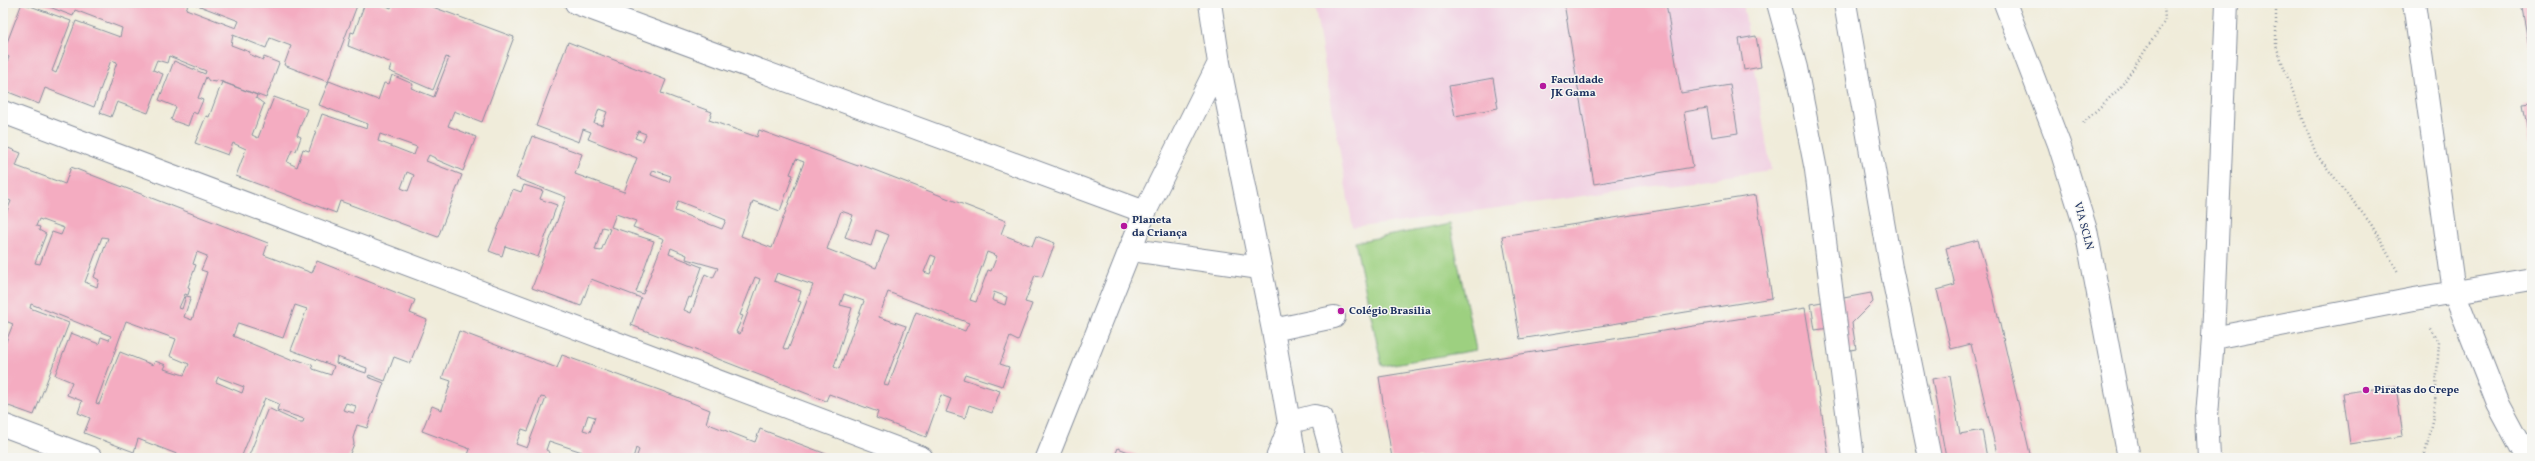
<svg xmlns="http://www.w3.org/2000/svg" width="2535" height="461" viewBox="0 0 2535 461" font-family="Vollkorn,serif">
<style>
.built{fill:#f1d0e2}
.green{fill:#9dd080;stroke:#5c806f}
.building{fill:#f4acc1;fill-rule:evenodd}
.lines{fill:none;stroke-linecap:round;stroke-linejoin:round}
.minor-casing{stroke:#868e9c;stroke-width:24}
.major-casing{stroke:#868e9c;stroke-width:24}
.path{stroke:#868e9c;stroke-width:2.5;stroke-dasharray:1 3;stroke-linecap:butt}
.minor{stroke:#fff;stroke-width:22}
.major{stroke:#fff;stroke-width:22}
.poi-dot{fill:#b5179e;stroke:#f6f6f2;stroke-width:1.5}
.labels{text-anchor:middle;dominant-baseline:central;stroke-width:3;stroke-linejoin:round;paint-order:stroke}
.poi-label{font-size:11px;font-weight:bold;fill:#1b2f5e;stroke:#f6f6f2;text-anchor:start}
.street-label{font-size:11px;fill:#1b2f5e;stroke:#f6f6f2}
</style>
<rect width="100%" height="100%" fill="#f6f6f2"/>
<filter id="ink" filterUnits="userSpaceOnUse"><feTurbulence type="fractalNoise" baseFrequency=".025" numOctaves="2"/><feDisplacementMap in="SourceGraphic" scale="8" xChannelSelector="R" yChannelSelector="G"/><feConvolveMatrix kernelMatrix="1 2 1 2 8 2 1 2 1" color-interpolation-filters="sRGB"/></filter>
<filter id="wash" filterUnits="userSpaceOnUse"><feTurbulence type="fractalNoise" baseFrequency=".012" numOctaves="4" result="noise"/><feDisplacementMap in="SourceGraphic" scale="16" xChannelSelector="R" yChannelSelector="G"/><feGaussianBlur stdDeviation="0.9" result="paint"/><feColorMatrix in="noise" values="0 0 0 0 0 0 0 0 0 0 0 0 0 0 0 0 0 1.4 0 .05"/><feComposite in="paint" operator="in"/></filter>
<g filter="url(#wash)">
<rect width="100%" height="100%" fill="#f0ecda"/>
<path class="built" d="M1314,3H1743L1771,170L1353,228Z"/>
<path class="green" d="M1450,224L1476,350L1382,366L1355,242Z"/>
<g id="blocks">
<path class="building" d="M22,3L71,21L52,71L56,73L76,21L120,37L122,28L75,10L73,16L39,3H189L186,9L236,28L239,21L192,3H358L328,82L284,65L291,46L270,38L266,48L233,35L231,45L247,51L250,52L249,54L263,60L264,57L279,63L266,98L217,80L216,82L209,81L206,77L198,98L203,100L197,114L193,112L188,126L171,120L176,107L159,100L174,61L205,74L206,71L169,56L167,63L157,60L153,70L163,74L148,113L117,102L111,117L100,113L117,62L111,60L94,107L45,88L39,104L3,90V72L9,57L3,53Z
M365,3H380L391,8L393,3H422L514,37L482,122L454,111L448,126L476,137L463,171L435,159V158L429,155L426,161L462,175L438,237L340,201L336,213L236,176L246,149L233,143L228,155L195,143L206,116L209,117L222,82L257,95L256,98L264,104L252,135L258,138L274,97L307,109L297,135L301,137L296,151L292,150L287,162L297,167L303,149L309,151L322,114L367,129L368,124L319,105L329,81L378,100L384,83L389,84L392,75L413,84L411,88L434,97L449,58L446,57L433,90L389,71L392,63L348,46L351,32L354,33ZM380,134L417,147L414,155L378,141ZM407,172L414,175L408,191L401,188Z
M1564,3H1666L1681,93L1730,85L1738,133L1712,137L1707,108L1684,112L1693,167L1594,184Z
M2521,3H2532V46H2529Z
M1756,36L1761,67L1744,70L1739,39Z
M568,42L666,80L661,93L712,112L709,120L757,137L759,130L858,166L859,164L1006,221L1001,234L1032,246L1036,236L1055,243L1042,277L1035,275L1025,302L1032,304L1018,341L1010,337L1000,364L1009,367L1002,386L965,374L963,379L1000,391L992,413L969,405L965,418L959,416L946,412L951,399L941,395L926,437L876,418L878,412L829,394L826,401L631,325L641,298L591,279L581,306L532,288L566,197L516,178L532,136L582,154L575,174L624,192L637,158L588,139L591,132L583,129L579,142L536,126ZM599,109L607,112L602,125L594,123ZM638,131L646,134L643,141L635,138ZM796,159L804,162L772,248L741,236L753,201L780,211L793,175L790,174ZM653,170L671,176L669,182L651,175ZM678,201L726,220L722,229L675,211ZM841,211L853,215L845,237L871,246L876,230L889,235L876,268L827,249ZM616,214L636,221L633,227L664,239L643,294L636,292L654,241L611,227ZM602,227L610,229L601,251L595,250ZM671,248L687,255L686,259L718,268L713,278L705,274L691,313L684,310L689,297L691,298L702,267L669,254ZM987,252L997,256L991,271L988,270L976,302L970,300ZM931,255L936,257L930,274L924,272ZM777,273L813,285L788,350L783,348L801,302L798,301L801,291L774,281ZM755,277L760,279L740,334L736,332L743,316L740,315ZM888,292L969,323L965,331L916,312L888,386L884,385L906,326L879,317ZM994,292L1007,297L1005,305L992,300ZM844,294L864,301L839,369L834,367L852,308L840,305Z
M1493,78L1498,108L1455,116L1449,86Z
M2532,103V143L2530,144L2523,104Z
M3,146L21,153L16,166L65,184L71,167L268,243L264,255L312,273L317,261L415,300L410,313L427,320L410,363L394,357L385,381L369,375L368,377L384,383L367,428L357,425L353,438L354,444L348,458H248L268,408L298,422H303L304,419L277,410L279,404L265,398L241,458H187L138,439L134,452L84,433L90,418L78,413L82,401L67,395L72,382L55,375L71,333L99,344L101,337L109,340L111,336L31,304L30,308L69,323L34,415L3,404V349L13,324L3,320V221L11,201L4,198L3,201ZM39,219L64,228L61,235L52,232L40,264L35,263L46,234L39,230L40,227L36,226ZM102,237L108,238L94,277L99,280L97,287L85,282ZM197,252L207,256L201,270L207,272L192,320L184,317L191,297L186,296L182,309L179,308L185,294L188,295L190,288L188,287L196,265L193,264ZM295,305L307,309L291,350L334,366L331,375L313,369L312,365L295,359L293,361L233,336L238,323L283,338ZM126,321L176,339L170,356L189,364L184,375L164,369L166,365L155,361L153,365L120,352L99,404L96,403ZM337,357L367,368L366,373L336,363ZM218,377L244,387L242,393L216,382ZM346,403L356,406L354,413L343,410Z
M524,185L543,191L540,199L557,205L538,257L505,246L502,256L489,251L513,189L521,192Z
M1756,195L1772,298L1520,339L1502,236Z
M1978,240L1992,290L2031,458H1998L1971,344L1951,349L1937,290L1955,285L1946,248Z
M1871,293L1873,302L1852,323L1856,349L1834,353L1830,328L1815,330L1811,304Z
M1805,308L1829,458H1392L1379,377Z
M459,331L557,368L562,355L662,391L710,410L706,423L755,442L760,429L837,458H636L639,450L636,448L633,458H580L582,452L549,441L546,450L550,452L547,458H467L470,449L422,431L432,406L442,410L451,381L442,378ZM541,397L546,398L527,448L516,444L522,429L528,431ZM588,415L595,417L590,432L583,430Z
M1950,376L1960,434L1982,430L1987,458H1946L1932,379Z
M2396,386L2403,436L2350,444L2343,393Z
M1118,448L1144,458H1114Z"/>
</g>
</g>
<g filter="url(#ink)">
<use href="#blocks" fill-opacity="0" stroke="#868e9c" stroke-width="1"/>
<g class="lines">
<defs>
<path id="minor" d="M576,3L1145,212
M1210,3L1219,63L1273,330L1295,458
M1778,3L1796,68L1816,170L1853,458
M1845,3L1891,268L1930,458
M2414,3L2454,292L2498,404L2527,458
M3,112L922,458
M1132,250L1260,268
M1273,330L1334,317
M2213,338L2414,299L2532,279
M3,425L91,458
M1047,458L1145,212L1219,63
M1277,458L1291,422L1314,416L1322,418L1333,458"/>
<path id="major" d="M2005,3L2059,144L2086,230L2129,458
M2209,458L2207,416L2213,338L2227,3"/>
</defs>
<use href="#minor" class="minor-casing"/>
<use href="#major" class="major-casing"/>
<path class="path" d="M2276,3V46L2316,154L2371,224L2398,272
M2083,123L2120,88L2165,21L2164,3
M2424,458L2434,417L2439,342L2430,327"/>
<use href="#minor" class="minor"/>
<use href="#major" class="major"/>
</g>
</g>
<g class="poi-dot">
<circle cx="1543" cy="86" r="4"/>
<circle cx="1124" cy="226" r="4"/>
<circle cx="1341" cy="311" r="4"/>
<circle cx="2366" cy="390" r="4"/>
</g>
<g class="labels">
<g class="poi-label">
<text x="1551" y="80">Faculdade<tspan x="1551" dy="13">JK Gama</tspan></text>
<text x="1132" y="220">Planeta<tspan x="1132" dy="13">da Criança</tspan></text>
<text x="1349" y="311">Colégio Brasilia</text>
<text x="2374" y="390">Piratas do Crepe</text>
</g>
<g class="street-label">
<text transform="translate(2083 226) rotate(75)">VIA SCLN</text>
</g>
</g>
<rect width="2535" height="461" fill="none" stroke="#f6f6f2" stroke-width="16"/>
</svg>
